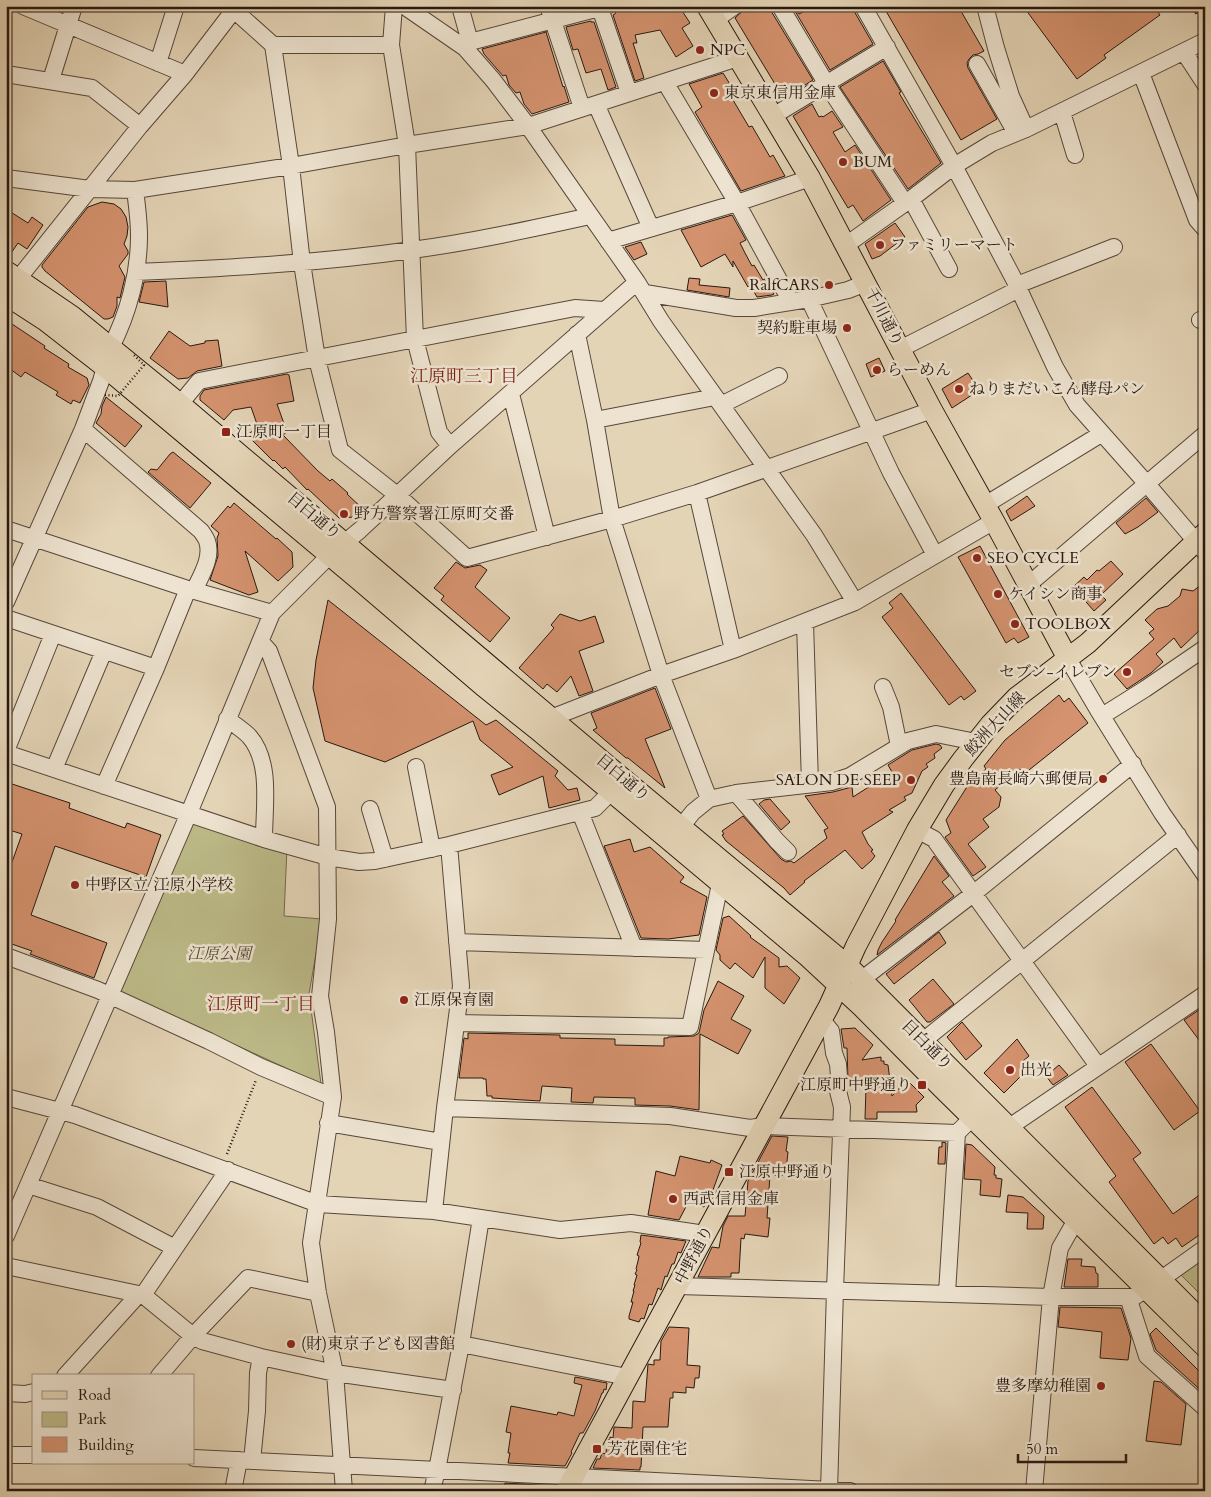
<svg xmlns="http://www.w3.org/2000/svg" width="1211" height="1497" viewBox="0 0 1211 1497" font-family="Cardo,'Noto Serif JP',serif">
<style>
.green{fill:#bcba88;stroke:#72694c}
.building{fill:#d4926e;stroke:#281810}
.lines{fill:none;stroke-linecap:round;stroke-linejoin:round}
.minor-casing{stroke:#57473a;stroke-width:18}
.major-casing{stroke:#281810;stroke-width:22}
.path{stroke:#281810;stroke-width:2.5;stroke-dasharray:1 2.5;stroke-linecap:butt}
.minor{stroke:#ede3d0;stroke-width:16}
.major{stroke:#e4d4b6;stroke-width:20}
.rail{stroke:#281810;stroke-width:4;stroke-dasharray:9 9;stroke-linecap:butt}
.path-bridge{stroke:#281810;stroke-width:2.5;stroke-dasharray:1 2.5;stroke-linecap:butt}
.poi-dot{fill:#8f2418;stroke:#ede3d0;stroke-width:2}
.labels{text-anchor:middle;dominant-baseline:central;stroke-width:5;stroke-linejoin:round;paint-order:stroke}
.poi-label{font-size:16px;fill:#281810;stroke:#ede3d0;text-anchor:start}
.street-label{font-size:16px;fill:#281810;stroke:#ede3d0}
.park-label{font-size:16px;font-style:italic;fill:#544934;stroke:#ede3d0}
.neighbourhood-label{font-size:18px;fill:#7a1f14;stroke:#ede3d0}
</style>
<rect width="100%" height="100%" fill="#e4d4b6"/>
<filter id="stains"><feTurbulence type="fractalNoise" baseFrequency=".004" numOctaves="4"/><feColorMatrix values="0 0 0 0 .2 0 0 0 0 .09 0 0 0 0 .02 0 0 0 .5 -.17"/></filter>
<radialGradient id="worn" r=".72"><stop offset=".6" stop-color="#630" stop-opacity="0"/><stop offset="1" stop-color="#630" stop-opacity=".3"/></radialGradient>
<path class="green" d="M192,822L287,848L284,916L322,919L309,994L321,1084L120,992Z
M1205,1250V1299L1180,1274Z"/>
<path class="building" d="M625,6H679L690,23L682,28L693,46L676,57L660,30L635,35L637,43H633L644,78L635,81L613,15L615,14L617,8Z
M748,6H770L771,11L813,80L783,99L778,89L735,18Z
M792,6H794L799,14L814,6H853L854,11L873,44L830,70Z
M883,6H958L984,51L978,54L973,55L969,59L967,63L968,68L997,119L961,140Z
M1023,6H1154L1160,15L1104,55L1106,58L1077,79Z
M591,21V22H594L616,87L608,90L601,69L586,73L578,49L573,50L566,27Z
M546,32L563,87L564,86L569,102L532,114L524,104L520,92L516,93L509,85L506,75L503,76L484,54L482,49Z
M883,61L901,92L899,93L941,163L908,189L840,87Z
M723,73L738,97L733,100L749,127L752,126L770,157L773,155L785,176L741,191L695,112L702,107L689,84Z
M812,104L819,117L822,116L823,117L832,111L843,127L833,132L845,152L855,145L891,200L863,221L853,205L848,208L793,116Z
M102,202L114,204L121,209L126,217L128,227L127,236L124,244L128,251V254L119,266L125,277L120,298L117,297V306L113,317L108,319H104L45,271L42,267V265L88,207Z
M6,209L28,223L32,217L43,225L27,249L18,243L7,259Z
M732,215L746,240L740,243L745,253L752,266L754,265L763,280L765,279L774,294L772,295L757,297L750,285L748,287L733,261V267L725,254L701,267L681,230Z
M895,223L905,237L880,256L872,259L865,244Z
M641,242L647,254L634,260L625,247Z
M689,278L700,279L699,285L730,288L729,297L687,290Z
M166,281L168,307L139,302L144,282Z
M6,320L45,346L44,348L69,364L68,367L87,378L89,385L80,403L73,400L71,404L56,395L58,392L25,372L21,377L6,366Z
M169,331L190,346L205,343V341L218,340L222,366L197,371L188,378L178,379L150,358Z
M879,358L885,371L871,377L866,364Z
M968,373L978,388L975,393L952,408L942,389Z
M287,374L289,375L294,401L277,404L287,432L283,435L318,471L330,481L332,479L348,493L347,494L363,509L355,517L339,518L308,489L307,490L285,467L283,469L274,460L273,461L247,435L258,427L251,407L233,410L224,420L200,400V396L204,390Z
M106,397L142,426L125,447L96,423L101,414L102,406Z
M173,452L211,483L190,508L148,472L151,469L157,470L170,454Z
M1027,496L1035,506L1011,521L1006,511Z
M1146,498L1158,512L1138,527L1125,534L1116,523Z
M234,503L276,539L277,538L292,552L293,567L278,581L245,551L258,592L249,595L210,580L218,556L217,538L219,533L211,526L228,506L230,508Z
M980,546L1029,637L1018,643L1014,638L1006,643L958,557Z
M1111,561L1123,574L1101,595L1106,600L1094,611L1073,587L1084,577L1087,580L1097,570L1099,571Z
M456,562L465,568L480,565L487,570L475,587L510,618L490,642L441,600L444,596L434,588Z
M1205,582V617L1202,619L1201,629L1181,648L1174,638L1156,654L1163,662L1151,673L1127,689L1114,674L1154,639L1149,633L1154,629L1145,620L1157,609L1168,606L1180,596L1182,589L1193,591Z
M901,593L976,691L964,700L961,696L949,705L882,617L893,608L889,603Z
M328,600L486,725L496,720L558,771L555,776L568,790L577,788L580,800L549,808L543,776L499,795L491,775L513,767L480,740L473,721L385,762L325,741L313,688L316,660Z
M560,614L580,621L595,616L604,642L579,651L593,691L579,696L571,676L557,692L547,684L543,689L519,668L554,628L551,625Z
M655,688L671,729L645,739L665,788L628,758H626L593,730L597,728L591,713Z
M1059,695L1064,702L1069,698L1088,723L1024,774L1020,769L995,790L1001,797L999,807L983,819L989,827L968,844L986,867L973,876L945,837L951,833L946,820L970,782L986,769L984,766L1005,740Z
M936,744L940,745L942,748L934,754L935,758L926,764L928,767L922,771L912,793L904,797L906,800L889,810L893,812L862,832L868,844L873,850L871,851L875,856L872,860L862,869L845,850L804,881L805,882L790,895L784,888L726,841L722,835L724,834L722,831L743,816L781,859L786,862L791,861L794,863L827,838L824,830L828,828L805,796L833,792L852,787L853,797L892,772L888,765L912,750Z
M6,782L70,803L69,808L125,828L127,823L161,835L146,877L55,846L31,915L107,943L94,978L30,954L32,951L6,942V879L22,834L6,829Z
M770,799L790,822L781,830L759,804L764,800Z
M630,839L634,852L650,847L684,877L680,882L707,897L699,935L668,939L641,938L604,846Z
M934,856L949,876L942,882L954,896L877,955L878,950L882,942L896,921L895,920Z
M729,916L751,936L750,937L779,958V967L787,966L800,978L784,1004L765,988V957L753,978L735,963L730,969L720,960V955L716,950L723,918Z
M939,932L946,943L894,984L886,974Z
M933,979L954,1004L930,1022H927L909,1000Z
M718,981L744,996L731,1019L751,1030L738,1054L700,1034L699,1110L670,1106L635,1105V1098L594,1097L593,1103L571,1102L572,1088L542,1086L540,1101L492,1098V1096H487L486,1079H483V1078H459L464,1038L468,1039V1033L560,1035V1038L615,1039V1045L664,1046V1038H668V1037L694,1036L699,1033L704,1010Z
M1205,1006V1048L1184,1020Z
M962,1022L982,1046L966,1060L947,1037Z
M855,1028L873,1045L862,1060L881,1057V1061H884V1064L888,1065L892,1096L907,1080L924,1097L916,1105L917,1112H877V1119H865L866,1087H859V1083L849,1082L848,1081L847,1048H844L841,1029Z
M1017,1039L1029,1056L1022,1062L1028,1069L1004,1093L984,1073Z
M1151,1044L1200,1111L1174,1130L1125,1062Z
M1059,1065L1068,1075L1053,1085L1046,1076Z
M1092,1087L1141,1153L1133,1159L1173,1214L1205,1191V1231L1182,1247L1176,1238L1168,1244L1163,1237L1154,1244L1109,1182L1116,1176L1065,1107Z
M772,1136L788,1137L786,1151L788,1152L786,1171L782,1176L770,1175L767,1218H770L768,1237L745,1234L744,1239L741,1238L739,1273H731V1277H698L712,1247L719,1248L723,1226L728,1216H745L748,1181Z
M942,1142L946,1143L945,1164H938L939,1147H942Z
M966,1144L972,1145L995,1167L994,1175H996V1178L1002,1179L1000,1197L980,1195L981,1180L964,1179Z
M680,1156L710,1163L711,1160L722,1165L709,1201L707,1200L704,1207L689,1201L679,1220L648,1215L656,1171L675,1176Z
M1008,1195L1023,1197L1044,1216L1043,1229H1027L1028,1213L1006,1212Z
M641,1235L686,1241L681,1253L678,1252L674,1264H672L667,1277L665,1276L661,1290L658,1288L652,1305L649,1304L644,1319L641,1318L639,1322L629,1319V1316L633,1302H631L634,1291H633L635,1285H634L637,1275L635,1274L637,1270L636,1269L638,1261L639,1256L637,1255L641,1243L640,1242Z
M1068,1259H1082L1081,1266L1095,1267L1096,1273L1098,1274V1287H1064Z
M1060,1307L1121,1308L1131,1338L1128,1360L1100,1358L1102,1332L1058,1327Z
M669,1327L689,1328L687,1365L700,1366L699,1378H695L694,1388L686,1387V1393L673,1392V1398H670L668,1427H643L641,1467H640V1470L593,1468L597,1459H600L602,1453L606,1454L607,1441L610,1439V1437L613,1438L614,1427L632,1428L633,1401L645,1402L648,1364L654,1365V1360H660L661,1341Z
M1156,1328L1205,1377V1394L1156,1350L1150,1334Z
M575,1377L607,1383L606,1390L604,1389L603,1393H602L595,1411L583,1433H580L571,1452L572,1453L565,1466L508,1463L510,1453H508L511,1433L506,1432L511,1406L557,1415L558,1412L574,1416L582,1385L574,1383Z
M1154,1381L1161,1382L1186,1404L1181,1445L1146,1441Z
M505,1483L553,1486L550,1491H504Z"/>
<g class="lines">
<defs>
<path id="minor" d="M23,6L185,74
M394,6L391,45L407,145L415,339L439,432L450,446
M404,6L465,48L493,80L528,126L637,282L661,321L814,535L855,602
M460,6L470,42L465,48
M548,6L582,108
M780,6L826,83L905,203
M863,6L954,166L1017,285L1055,367L1077,405L1147,484L1205,552
M985,6L996,48L1011,96L1026,129
M600,8L629,93
M234,10L273,45L291,166L302,263L317,359L340,450L397,495L467,558L612,519L697,493L932,410
M715,20L735,6
M470,42L607,6
M273,45H391
M1184,52L1205,84
M158,63L176,6
M977,64L1016,133
M1141,73L1197,220L1205,229
M6,74L92,88L140,126
M51,80L74,6
M665,82L737,203L791,302
M596,104L651,228
M1062,112L1075,155
M773,116L887,47
M6,178L90,189L135,190L291,166L407,145L528,126L738,58
M911,199L949,269
M608,241L737,203L810,178
M846,245L911,199L954,166L992,143L1026,129L1205,41
M136,272C228,268 321,263 412,250C472,242 531,229 590,216
M1017,285L1114,247
M10,289L140,126L185,74L237,6
M645,293L736,308H754L809,299L848,290L866,283
M809,299L891,473L935,555
M1200,320L1205,318
M577,334L595,420L612,519L661,675L709,799
M111,347C128,314 139,274 139,236C139,221 137,205 135,190
M900,349L1019,289
M511,394L547,537
M180,404L199,381L575,308L604,310
M721,405L779,376
M595,420L715,397
M83,429L201,531C203,534 206,538 207,541C213,558 200,577 194,591
M697,493L733,650
M985,505L1101,434
M6,529L188,589L272,613
M1028,585L1205,434
M6,602L83,429L101,381L105,367
M6,618L156,668
M805,622L810,784
M261,642L269,651L327,807L328,919L320,996L326,1032L333,1097L311,1243L318,1293L335,1373L344,1491
M1068,659L1098,710L1162,813L1205,875
M883,687L891,707L899,746
M1102,716L1145,689L1205,648
M551,718L661,675L733,650L855,602L994,521
M227,719C234,724 243,730 249,736C272,762 264,806 264,839
M6,751L53,634
M6,753L264,839L328,857L359,862L375,861L449,845L595,808L619,784
M416,767L432,849
M54,769L104,651
M104,786L156,668L188,589
M736,793L777,841L788,852
M370,809L385,859
M580,812L634,948
M681,827L693,812L709,799L736,793L832,782L850,776L908,741L936,734L976,742
M917,830L934,839L1098,1066
M457,942L706,950
M6,956L98,990L209,1041L261,1067L333,1097
M861,980L973,894L1133,764
M822,1020L831,1031L834,1053L838,1064L839,1077L837,1087L842,1107L835,1290L829,1491
M457,1023L690,1027L720,884
M923,1041L1178,835
M6,1097L75,1115L318,1204L434,1211L560,1230L631,1223L705,1234
M445,1108L670,1116L750,1128L764,1126L957,1133L972,1118
M328,1123L441,1142
M1008,1128L1205,994
M28,1185L97,1207L175,1248
M434,1211L445,1108L461,986L449,845
M6,1236L189,813L272,613L330,555L360,530L450,446L637,282
M6,1266L143,1295L193,1336L202,1341L261,1357L335,1373L453,1390
M678,1286L1051,1297H1134L1160,1280L1205,1248
M947,1293L957,1133
M143,1295L228,1170
M1128,1297L1147,1356L1205,1408
M461,1344L627,1377
M65,1376L139,1294
M159,1376L193,1336L248,1278L318,1293
M6,1393L25,1394L34,1392
M6,1455H34
M194,1458C413,1468 631,1480 850,1491
M252,1461L257,1411L258,1373L261,1357
M233,1491L239,1460
M432,1491L437,1470L461,1344L481,1218
M1034,1491L1051,1297L1060,1248L1076,1220"/>
<path id="major" d="M707,6L810,178L932,410L994,521L1068,659
M6,271L72,316L180,404L609,767L848,966L1205,1324
M6,295L46,321L105,367L358,579L483,686L539,731L806,955L863,1008L942,1088L1205,1347
M566,1491L829,1006L856,946L917,830L944,785L963,759L990,725L1017,697L1088,643L1205,533"/>
</defs>
<use href="#minor" class="minor-casing"/>
<use href="#major" class="major-casing"/>
<path class="path" d="M227,1154L256,1080"/>
<use href="#minor" class="minor"/>
<use href="#major" class="major"/>
<path class="rail" d="M1192,6L1205,24
M1202,6L1205,10"/>
<path class="path-bridge" d="M105,395L118,396L144,365L134,355"/>
</g>
<g class="poi-dot">
<circle cx="700" cy="50" r="5"/>
<circle cx="714" cy="93" r="5"/>
<circle cx="843" cy="162" r="5"/>
<circle cx="880" cy="245" r="5"/>
<circle cx="829" cy="285" r="5"/>
<circle cx="847" cy="328" r="5"/>
<circle cx="877" cy="370" r="5"/>
<circle cx="959" cy="389" r="5"/>
<rect x="221" y="427" width="10" height="10" rx="2.5"/>
<circle cx="344" cy="514" r="5"/>
<circle cx="977" cy="558" r="5"/>
<circle cx="998" cy="594" r="5"/>
<circle cx="1015" cy="624" r="5"/>
<circle cx="1127" cy="672" r="5"/>
<circle cx="1103" cy="779" r="5"/>
<circle cx="911" cy="780" r="5"/>
<circle cx="75" cy="885" r="5"/>
<circle cx="404" cy="1000" r="5"/>
<circle cx="1010" cy="1070" r="5"/>
<rect x="917" y="1080" width="10" height="10" rx="2.5"/>
<rect x="724" y="1167" width="10" height="10" rx="2.5"/>
<circle cx="673" cy="1199" r="5"/>
<circle cx="291" cy="1344" r="5"/>
<circle cx="1101" cy="1386" r="5"/>
<rect x="592" y="1444" width="10" height="10" rx="2.5"/>
</g>
<g class="labels">
<g class="poi-label">
<text x="710" y="50">NPC</text>
<text x="724" y="93">東京東信用金庫</text>
<text x="853" y="162">BUM</text>
<text x="890" y="245">ファミリーマート</text>
<text x="819" y="285" text-anchor="end">RalfCARS</text>
<text x="837" y="328" text-anchor="end">契約駐車場</text>
<text x="887" y="370">らーめん</text>
<text x="969" y="389">ねりまだいこん酵母パン</text>
<text x="236" y="432">江原町一丁目</text>
<text x="354" y="514">野方警察署江原町交番</text>
<text x="987" y="558">SEO CYCLE</text>
<text x="1008" y="594">ケイシン商事</text>
<text x="1025" y="624">TOOLBOX</text>
<text x="1117" y="672" text-anchor="end">セブン-イレブン</text>
<text x="1093" y="779" text-anchor="end">豊島南長崎六郵便局</text>
<text x="901" y="780" text-anchor="end">SALON DE SEEP</text>
<text x="85" y="885">中野区立 江原小学校</text>
<text x="414" y="1000">江原保育園</text>
<text x="1020" y="1070">出光</text>
<text x="912" y="1085" text-anchor="end">江原町中野通り</text>
<text x="739" y="1172">江原中野通り</text>
<text x="683" y="1199">西武信用金庫</text>
<text x="301" y="1344">(財)東京子ども図書館</text>
<text x="1091" y="1386" text-anchor="end">豊多摩幼稚園</text>
<text x="607" y="1449">芳花園住宅</text>
</g>
<g class="street-label">
<text transform="translate(884 317) rotate(63)">千川通り</text>
<text transform="translate(314 516) rotate(40)">目白通り</text>
<text transform="translate(995 724) rotate(-47)">鮫洲大山線</text>
<text transform="translate(623 778) rotate(40)">目白通り</text>
<text transform="translate(927 1045) rotate(45)">目白通り</text>
<text transform="translate(694 1255) rotate(-62)">中野通り</text>
</g>
<g class="park-label">
<text x="219" y="954">江原公園</text>
</g>
<g class="neighbourhood-label">
<text x="464" y="376">江原町三丁目</text>
<text x="261" y="1004">江原町一丁目</text>
</g>
</g>
<rect width="1211" height="1497" fill="none" stroke="#e4d4b6" stroke-width="25"/>
<rect x="8" y="8" width="1196" height="1482" fill="none" stroke="#281810" stroke-width="2.5"/>
<rect x="12" y="12" width="1186" height="1472" fill="none" stroke="#281810"/>
<rect x="32" y="1374" width="162" height="90" fill="#ede3d0" stroke="#9e9283"/>
<rect x="42" y="1391" width="25" height="8" fill="#e4d4b6" stroke="#9e9283"/>
<text x="78" y="1400" font-size="15" fill="#281810">Road</text>
<rect x="42" y="1412" width="25" height="15" fill="#bcba88" stroke="#9e9283"/>
<text x="78" y="1424" font-size="15" fill="#281810">Park</text>
<rect x="42" y="1437" width="25" height="15" fill="#d4926e" stroke="#9e9283"/>
<text x="78" y="1450" font-size="15" fill="#281810">Building</text>
<path d="M1018 1454v8h108v-8" fill="none" stroke="#281810" stroke-width="2.5"/>
<text x="1026" y="1454" font-size="15" fill="#281810" stroke="#ede3d0" stroke-width="4" paint-order="stroke">50 m</text>
<rect width="100%" height="100%" filter="url(#stains)"/>
<rect width="100%" height="100%" fill="url(#worn)"/>
</svg>
